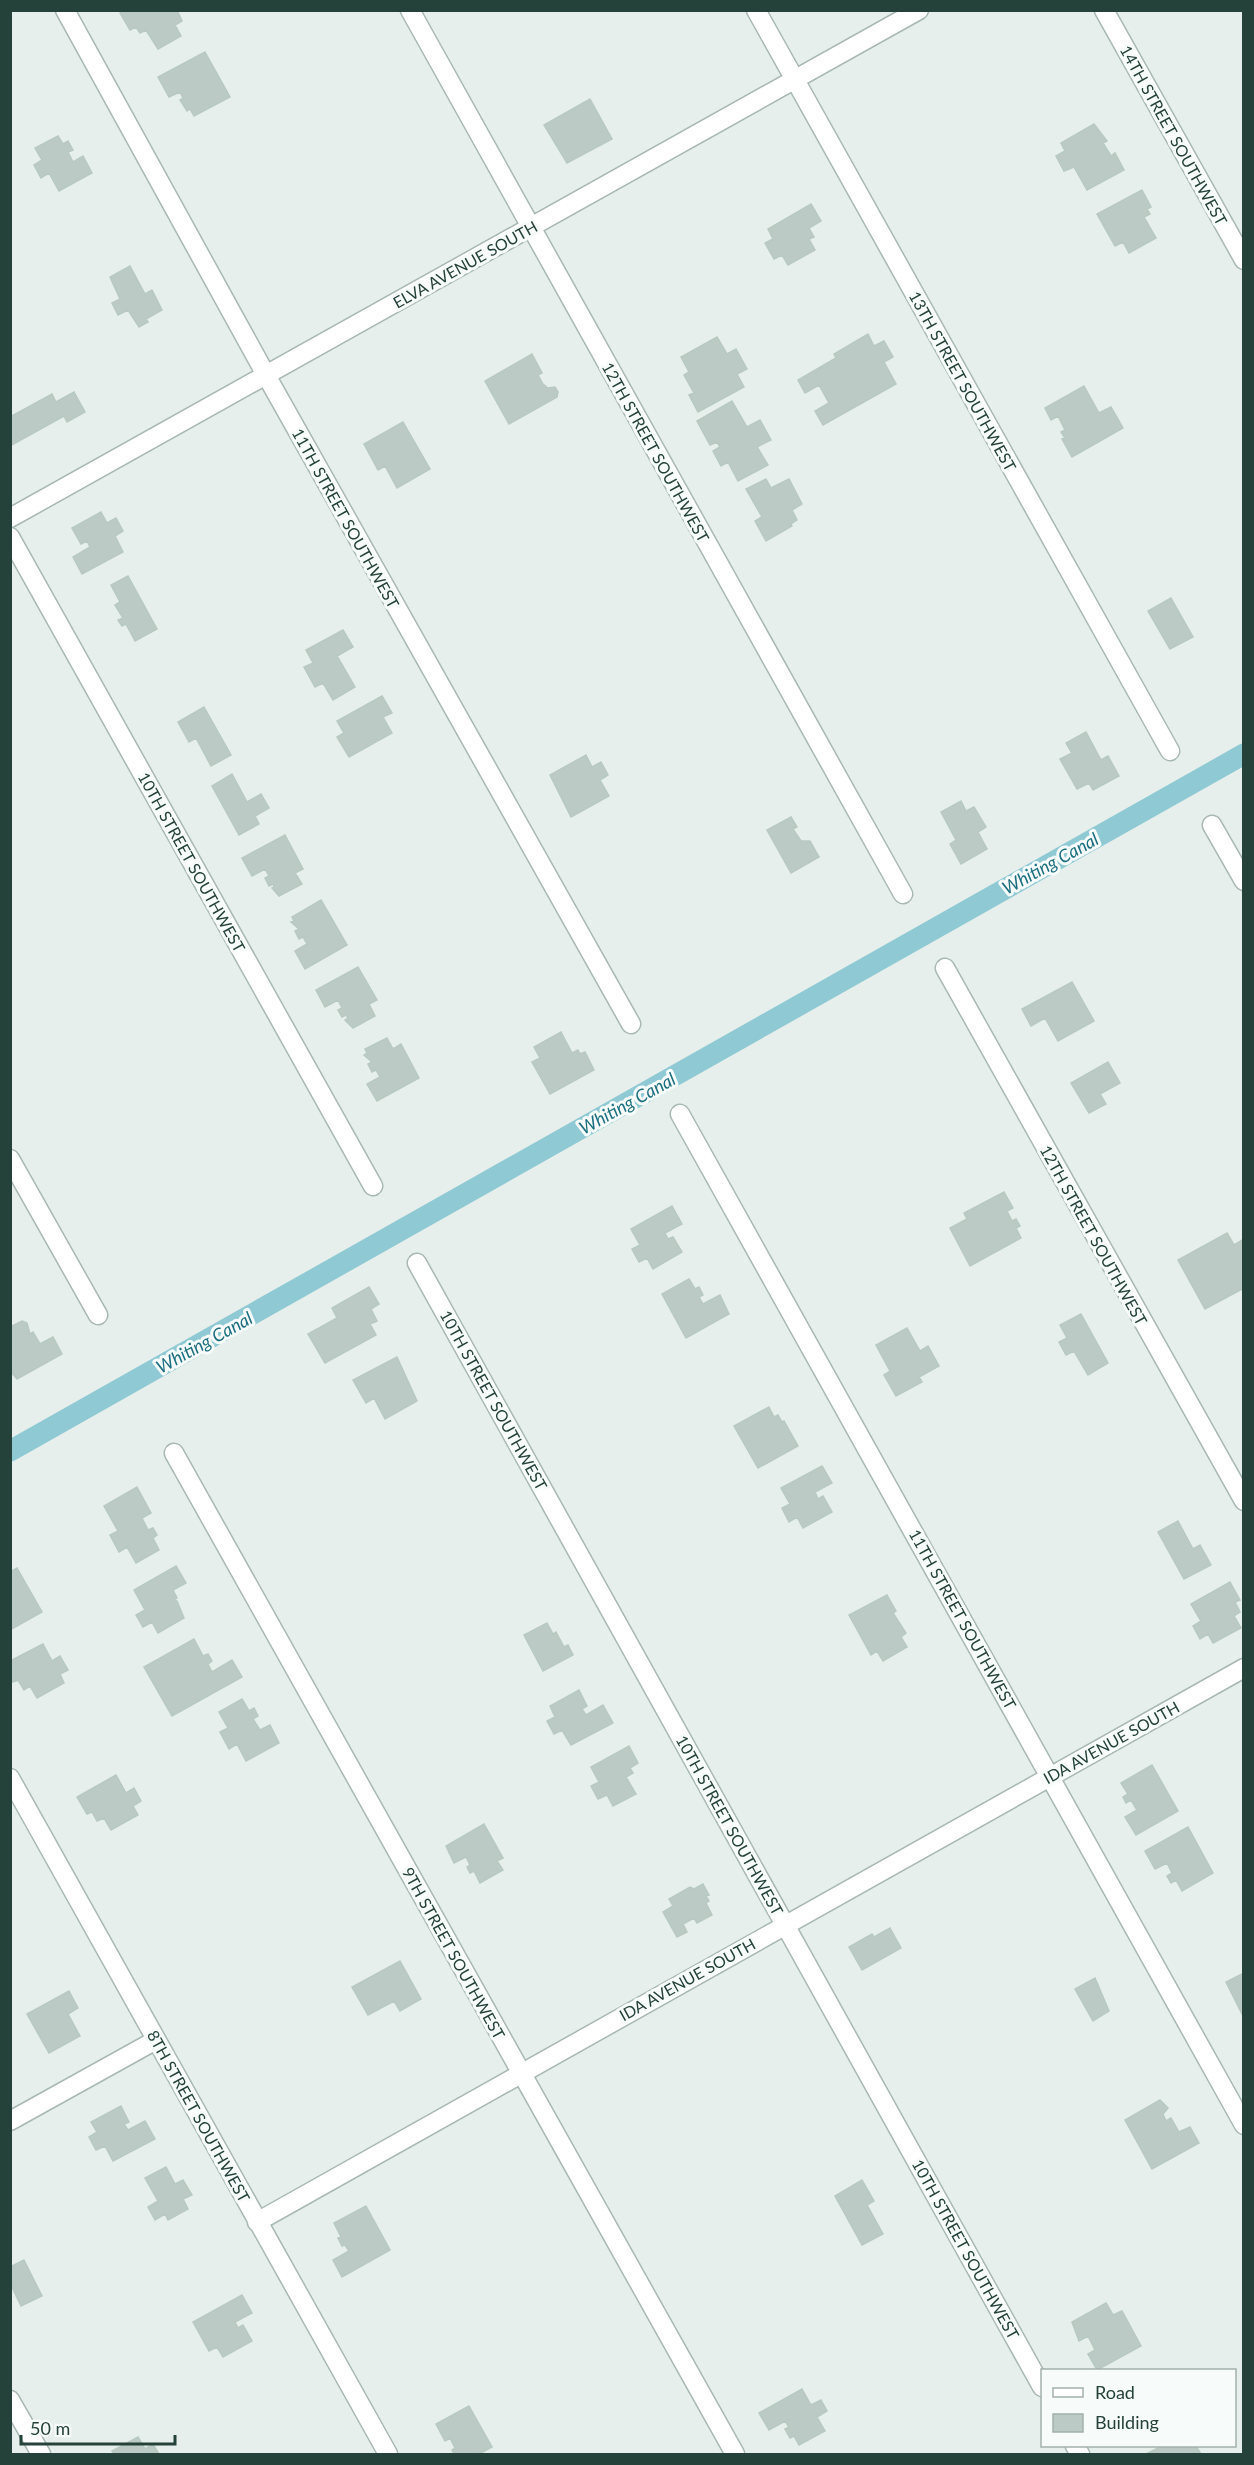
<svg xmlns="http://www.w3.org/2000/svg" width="1254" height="2465" viewBox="0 0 1254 2465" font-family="Lato,sans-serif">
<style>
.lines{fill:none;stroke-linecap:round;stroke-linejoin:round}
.canal{stroke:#8ec9d4;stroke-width:21}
.building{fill:#bbcac4;stroke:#b8c9c2;stroke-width:1.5}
.minor-casing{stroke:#a8b8b2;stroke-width:21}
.minor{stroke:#fff;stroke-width:18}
.labels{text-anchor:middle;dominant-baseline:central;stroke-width:6;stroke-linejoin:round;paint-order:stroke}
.street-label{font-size:16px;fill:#24423a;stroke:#f7fbf9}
.water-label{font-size:18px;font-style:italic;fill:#1c6f80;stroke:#f7fbf9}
</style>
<rect width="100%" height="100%" fill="#e6efeb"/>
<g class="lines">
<path class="canal" d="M10,1451L1244,754"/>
</g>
<path class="building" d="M124,10H177L182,21L175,25L181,36L158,49L146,30L140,33L136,27L130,30L120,13Z
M205,52L230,97L194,116L190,109L187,111L180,100L183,98L180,92L169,97L158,77Z
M590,99L612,139L567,163L544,125Z
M1094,124L1107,141L1103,143L1111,156L1115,153L1124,170L1087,190L1074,167L1064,171L1056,156L1065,151L1061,143Z
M58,136L63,144L68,141L73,150L68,152L73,162L83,156L92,173L59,191L49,173L41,178L34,165L42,160L35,148Z
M1142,190L1151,207L1147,209L1150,214L1144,217L1156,238L1129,253L1123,242L1115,246L1097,214Z
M811,204L821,221L809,228L814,237L809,239L815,250L788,265L782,255L774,259L765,243L773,239L768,229Z
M130,266L145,294L152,290L162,310L146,319L148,322L139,327L128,310L118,315L112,303L120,299L110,277Z
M868,334L874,346L884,341L893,357L884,362L896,384L823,425L815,411L829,403L819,385L805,393L798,380L836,358L834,354Z
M717,337L727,354L736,349L747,369L737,374L744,387L698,412L689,395L694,393L684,375L689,372L681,357Z
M532,354L542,373L538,375L543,384L548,388L555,387L558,392L557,397L509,424L485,381Z
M1084,386L1099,413L1111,407L1123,428L1072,457L1062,439L1065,438L1061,432L1065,430L1058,416L1051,420L1045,408Z
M74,392L85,412L67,422L64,416L10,446V417L52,394L56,402Z
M732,401L747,427L760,420L771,440L757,447L768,465L738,481L728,462L721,466L713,451L720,447L717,442L710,445L697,421Z
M403,422L430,469L397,488L385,466L378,470L364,444Z
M766,479L771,488L789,479L802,504L792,510L797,520L791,524L792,526L766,541L755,521L762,517L746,489Z
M101,512L107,523L116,518L123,531L115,536L123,552L82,574L73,557L90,547L87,541L81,544L72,528Z
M128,576L157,629L135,641L126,624L122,626L118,620L123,618L115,605L120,602L111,585Z
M1171,598L1193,637L1170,649L1148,611Z
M343,630L353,647L337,656L355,687L333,700L323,683L315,687L304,667L313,663L306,650Z
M382,696L392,713L383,717L392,733L349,757L337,737L344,733L337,721Z
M204,707L231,755L211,766L196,738L189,742L178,722Z
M1086,732L1101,760L1108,756L1119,776L1093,790L1089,783L1077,789L1060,759L1072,753L1066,743Z
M586,755L592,767L601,762L608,775L600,780L609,796L571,817L550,775Z
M232,774L247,802L261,794L269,808L255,816L259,824L239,835L212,786Z
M961,801L966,811L974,807L986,827L978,832L987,849L961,864L950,844L956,840L941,812Z
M791,817L797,827L793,829L801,841H810L819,857L791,873L767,830Z
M285,835L303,869L295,873L302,884L279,896L272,888L274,887L273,884L269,886L265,878L269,876L265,869L252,876L242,858Z
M321,900L347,945L305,969L295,951L307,944L303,937L299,939L295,931L299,929L291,922L294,921L292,917Z
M358,967L377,1000L369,1004L375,1016L353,1028L345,1020L348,1018L346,1015L342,1017L338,1010L342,1008L338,1000L325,1007L316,990Z
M1072,982L1094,1021L1058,1041L1045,1018L1031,1026L1022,1009Z
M561,1032L572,1053L578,1050L580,1054L585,1052L594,1070L550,1094L532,1062L540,1058L534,1047Z
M387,1038L393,1049L401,1044L419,1078L377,1101L367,1084L380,1077L376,1070L372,1072L368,1064L372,1062L364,1055L367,1053L365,1049Z
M1108,1062L1120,1083L1100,1094L1106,1104L1089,1113L1071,1083Z
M1004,1192L1013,1208L1007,1211L1012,1221L1016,1219L1020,1226L1016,1228L1021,1238L970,1266L950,1228L967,1219L964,1213Z
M672,1206L682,1224L665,1233L668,1239L673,1237L682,1252L653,1269L647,1258L639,1262L632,1249L640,1245L631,1229Z
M1227,1233L1234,1245L1244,1239V1288L1205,1309L1178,1260Z
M689,1279L695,1289L699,1287L703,1295L699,1297L703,1304L720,1295L729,1314L686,1338L662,1294Z
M369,1287L379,1304L371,1309L377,1321L370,1324L376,1335L325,1363L308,1334L337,1318L332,1308Z
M1081,1314L1108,1363L1088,1375L1074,1351L1066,1355L1059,1342L1067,1338L1060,1325Z
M22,1321L27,1323L30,1334L33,1332L40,1344L53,1337L62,1354L17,1379L10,1371V1327Z
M907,1328L920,1351L928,1346L939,1366L919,1377L922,1382L896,1396L884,1375L890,1371L876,1345Z
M397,1357L417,1401L385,1419L374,1398L366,1403L353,1380Z
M769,1407L774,1417L778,1415L782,1422L784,1421L798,1446L758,1468L734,1426Z
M822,1466L832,1483L815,1492L818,1499L823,1496L832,1512L803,1528L797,1517L789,1522L782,1508L790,1504L781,1488Z
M137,1487L151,1513L142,1518L148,1530L153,1528L157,1535L153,1538L159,1550L136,1563L127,1547L119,1552L110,1535L118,1531L104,1506Z
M1178,1521L1193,1549L1200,1545L1211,1565L1184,1579L1158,1532Z
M176,1566L186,1583L173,1590L177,1598L174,1600L177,1601L184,1618L158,1633L152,1622L143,1627L136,1615L145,1610L134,1590Z
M17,1568L42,1612L10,1630V1572Z
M1230,1582L1240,1600L1235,1602L1240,1612L1234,1616L1241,1628L1213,1643L1208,1634L1200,1639L1193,1626L1201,1621L1191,1604Z
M887,1595L896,1611L893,1613L906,1633L901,1637L907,1647L883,1661L877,1651L871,1655L849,1615Z
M547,1623L553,1634L556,1632L564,1647L568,1645L573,1655L543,1671L524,1635Z
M194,1639L203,1656L208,1654L212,1661L208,1664L212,1672L232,1660L242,1677L172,1716L144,1667Z
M43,1644L52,1661L60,1656L68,1670L60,1674L64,1683L37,1698L30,1686L24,1690L18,1680L13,1682L10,1677V1661Z
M579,1690L587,1706L582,1709L586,1715L603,1705L613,1723L571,1745L562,1730L554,1734L547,1721L555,1717L550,1706Z
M242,1699L249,1711L254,1708L258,1716L253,1719L260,1730L270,1725L279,1743L246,1761L237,1744L229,1749L220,1732L228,1728L219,1712Z
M629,1746L638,1763L630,1768L633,1773L626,1777L636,1794L613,1806L607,1795L598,1799L591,1786L599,1782L591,1767Z
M1152,1765L1178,1811L1136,1835L1125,1817L1137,1810L1131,1800L1126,1803L1123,1797L1128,1794L1121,1783Z
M116,1775L126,1793L134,1788L141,1801L133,1806L138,1815L111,1830L104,1818L97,1821L92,1812L87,1814L77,1797Z
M484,1824L503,1858L497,1861L503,1870L480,1883L474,1871L470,1873L467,1867L470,1865L466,1857L454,1863L446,1846Z
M1188,1827L1213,1873L1182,1891L1176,1880L1171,1883L1167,1876L1172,1873L1167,1863L1155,1869L1145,1851Z
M703,1884L709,1895L706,1896L709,1901L706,1903L712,1915L697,1923L694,1918L683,1924L687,1932L677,1937L663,1912L673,1906L669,1899L690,1887L694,1889Z
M890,1928L901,1948L862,1970L849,1947L872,1934L874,1937Z
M400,1961L421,1999L400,2011L394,2001L368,2015L352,1987Z
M1244,1973V2018L1226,1982Z
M1095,1978L1109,2011L1093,2021L1075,1989Z
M69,1991L78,2008L68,2014L80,2036L49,2053L27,2014Z
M1160,2100L1168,2108L1163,2114L1166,2121L1171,2118L1179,2132L1190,2127L1199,2143L1152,2169L1125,2120Z
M121,2106L129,2122L124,2124L128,2130L145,2121L155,2139L113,2161L105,2146L96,2150L89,2137L97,2132L91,2122Z
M166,2167L175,2184L183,2180L192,2195L183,2199L188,2209L168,2220L165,2214L155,2220L148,2207L158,2201L145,2178Z
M862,2180L874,2201L867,2205L883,2234L862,2245L835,2196Z
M366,2206L390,2250L342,2277L333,2260L349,2251L345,2245L342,2246L338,2238L341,2237L334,2223Z
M24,2260L42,2296L21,2306L10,2283V2267Z
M242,2295L252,2313L235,2322L238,2328L243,2325L252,2341L223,2357L217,2347L209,2351L193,2322Z
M1106,2303L1113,2315L1122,2311L1141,2346L1097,2370L1088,2354L1095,2350L1088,2336L1079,2341L1072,2322Z
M802,2389L811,2405L821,2400L827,2411L817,2417L825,2431L799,2445L794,2436L790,2438L785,2429L789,2427L785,2421L769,2430L759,2413Z
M469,2406L492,2447L479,2454H454L452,2450L455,2448L450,2438L445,2441L436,2424Z
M138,2437L145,2449L153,2444L159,2454H114L112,2451Z
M1162,2446H1196L1201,2454H1146Z"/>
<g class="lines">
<defs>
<path id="minor" d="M65,10L266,375L631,1024
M410,10L903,894
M756,10L1170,751
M1104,10L1244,260
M10,518L919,10
M10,537L373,1186
M1212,825L1244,881
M945,968L1244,1501
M680,1114L1244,2125
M10,1159L98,1315
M417,1263L1042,2387
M174,1453L735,2454
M10,1778L388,2454
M10,2121L156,2040
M257,2222L1244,1668
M10,2400L41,2454
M1075,2446L1080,2454"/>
</defs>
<use href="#minor" class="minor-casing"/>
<use href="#minor" class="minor"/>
</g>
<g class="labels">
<g class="street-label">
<text transform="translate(1174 135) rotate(61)">14TH STREET SOUTHWEST</text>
<text transform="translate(465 264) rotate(-29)">ELVA AVENUE SOUTH</text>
<text transform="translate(963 381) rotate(61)">13TH STREET SOUTHWEST</text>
<text transform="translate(656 452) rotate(61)">12TH STREET SOUTHWEST</text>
<text transform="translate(346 518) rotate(61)">11TH STREET SOUTHWEST</text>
<text transform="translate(192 862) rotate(61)">10TH STREET SOUTHWEST</text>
<text transform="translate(1094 1235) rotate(61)">12TH STREET SOUTHWEST</text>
<text transform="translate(494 1400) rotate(61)">10TH STREET SOUTHWEST</text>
<text transform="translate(963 1619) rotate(61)">11TH STREET SOUTHWEST</text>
<text transform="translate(1111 1742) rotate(-29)">IDA AVENUE SOUTH</text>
<text transform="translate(730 1825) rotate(61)">10TH STREET SOUTHWEST</text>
<text transform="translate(454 1953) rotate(61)">9TH STREET SOUTHWEST</text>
<text transform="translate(687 1979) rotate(-29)">IDA AVENUE SOUTH</text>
<text transform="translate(199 2116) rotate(61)">8TH STREET SOUTHWEST</text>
<text transform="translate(966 2249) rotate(61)">10TH STREET SOUTHWEST</text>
</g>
<g class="water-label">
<text transform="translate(1050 863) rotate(-29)">Whiting Canal</text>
<text transform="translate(627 1103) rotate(-29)">Whiting Canal</text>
<text transform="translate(204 1342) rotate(-29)">Whiting Canal</text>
</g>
</g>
<rect width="1254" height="2465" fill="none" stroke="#24423a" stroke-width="24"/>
<rect x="1041" y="2369" width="195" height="78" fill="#f7fbf9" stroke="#a3b1ad" stroke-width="1.5"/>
<rect x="1053" y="2388" width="30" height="9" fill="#ffffff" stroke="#a3b1ad" stroke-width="1.5"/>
<text x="1095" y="2399" font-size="18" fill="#24423a">Road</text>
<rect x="1053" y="2414" width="30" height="18" fill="#bbcac4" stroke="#a3b1ad" stroke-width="1.5"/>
<text x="1095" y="2429" font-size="18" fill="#24423a">Building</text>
<path d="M21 2435v9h154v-9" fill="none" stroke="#24423a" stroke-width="3"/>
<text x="30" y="2435" font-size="18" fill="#24423a" stroke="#f7fbf9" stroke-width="4.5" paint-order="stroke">50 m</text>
</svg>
